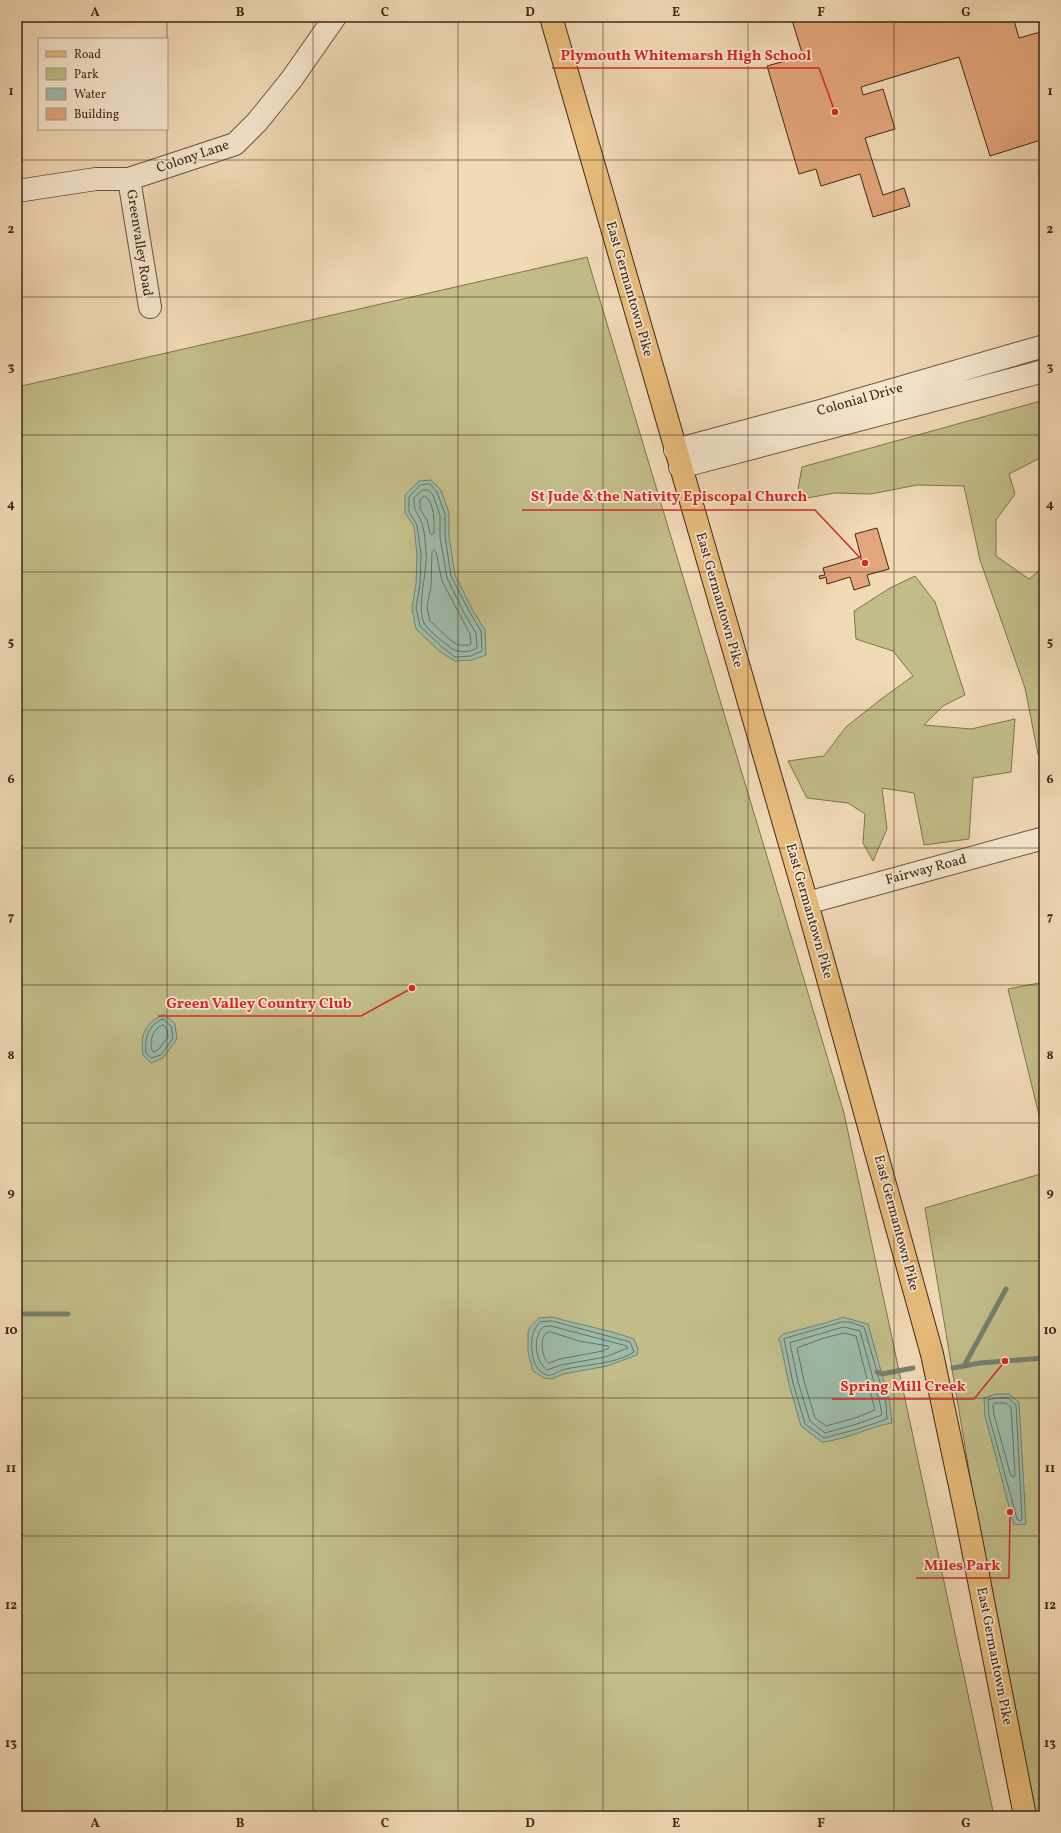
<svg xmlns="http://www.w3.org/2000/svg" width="1061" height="1833" viewBox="0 0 1061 1833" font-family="Vollkorn,serif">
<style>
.green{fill:#c2bd89;stroke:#7f7350}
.water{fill:#9cbba9;stroke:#76816f}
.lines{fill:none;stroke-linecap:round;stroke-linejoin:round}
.shore{stroke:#6c7260;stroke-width:1}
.stream{stroke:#76816f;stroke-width:5}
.building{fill:#e4a67c;stroke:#3c2918}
.minor-casing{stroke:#6a5540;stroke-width:24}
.major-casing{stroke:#3c2918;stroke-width:24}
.minor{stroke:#f7e7d0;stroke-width:22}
.major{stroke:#e9bd7c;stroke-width:22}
.grid{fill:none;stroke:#3c2918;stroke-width:1;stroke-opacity:0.55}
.labels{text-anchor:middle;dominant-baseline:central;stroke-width:3.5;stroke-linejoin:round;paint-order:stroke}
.street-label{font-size:14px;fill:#3c2918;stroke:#f7e7d0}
.leader{fill:none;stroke:#d62828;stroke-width:1.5}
.callout-dot{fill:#d62828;stroke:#f7e7d0;stroke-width:1.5}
.callout-label{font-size:15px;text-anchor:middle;font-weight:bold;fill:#d62828;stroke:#f7e7d0;stroke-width:3.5;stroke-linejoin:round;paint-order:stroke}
.neatline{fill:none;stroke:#3c2918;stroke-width:1.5}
.grid-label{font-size:13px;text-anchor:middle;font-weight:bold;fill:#3c2918}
</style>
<rect width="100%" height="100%" fill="#f2dab7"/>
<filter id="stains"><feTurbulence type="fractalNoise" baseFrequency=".005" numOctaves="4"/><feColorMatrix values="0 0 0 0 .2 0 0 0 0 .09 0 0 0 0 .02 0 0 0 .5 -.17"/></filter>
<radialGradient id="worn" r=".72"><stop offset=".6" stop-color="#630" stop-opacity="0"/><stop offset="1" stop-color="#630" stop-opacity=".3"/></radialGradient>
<path class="green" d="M587,257L844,1113L994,1816H17V387Z
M1044,400V456L1009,474L1015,494L996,520V556L1029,579L1044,567V766L1038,754L1025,688L980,560L964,486L917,485L871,494L835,493L796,500L802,467Z
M915,576L935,602L965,695L943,706L924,725L971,729L1015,719L1011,772L973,778L969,839L924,845L914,793L882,788L887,829L873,861L863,843L865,814L848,803L807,798L788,761L824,756L846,727L880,700L913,676L893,651L856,639L854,611L890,588Z
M1044,982V1135L1008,989Z
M1044,1173V1816H1027L925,1208Z"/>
<path class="water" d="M431,480L441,490L449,513V536L455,575L473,611L485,630L486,655L472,660L455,661L439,651L416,629L412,608L416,584L417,554L414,526L405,513V495L419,481Z
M164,1014L175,1024L177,1039L163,1058L151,1063L143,1055C140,1034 145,1023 164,1014Z
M552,1317C579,1325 607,1329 634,1339L638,1349L637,1355L607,1366L563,1374L552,1379L544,1378L533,1371L528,1352V1332L530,1327L539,1318Z
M842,1317L868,1324L890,1404L892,1423C868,1427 846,1440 822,1442L801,1426L789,1384L780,1341L778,1339L783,1334L829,1322C833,1319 837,1321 842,1317Z
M996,1394H1009L1019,1402L1026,1524L1014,1525L985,1416L984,1398Z"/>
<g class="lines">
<path class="shore" d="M430,484L437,492L445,514V536L451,576L470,613L481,631L482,651L471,656L455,657L442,647L420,626L416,608L420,585L421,554L417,525L409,512V497L420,485Z
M423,490H428L433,495L440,515V537L447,578L465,615L476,633L477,648C469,653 459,653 451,648C445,643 428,631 424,623C416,606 428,572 426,551C425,542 425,532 422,524C418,511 414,515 414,498Z
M425,496C435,502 434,523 434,533L432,535L430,533L427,520L420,509V500Z
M434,550L436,552L442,581L470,634L471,644L469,645H458L449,639L430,621L427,607L431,586L432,552Z
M163,1019L171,1026L173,1038L161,1055L151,1058L146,1053C144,1038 149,1024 163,1019Z
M163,1025L167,1029L168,1037L158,1050L153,1052C148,1044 153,1027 163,1025Z
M552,1321L630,1342L634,1352C614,1365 584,1364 562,1370C557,1372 553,1376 547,1375C537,1372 532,1360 532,1350C531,1338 532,1331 540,1322Z
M842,1322H850L864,1327L886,1403L887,1419L858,1429L824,1438L805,1424L793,1383L784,1339Z
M551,1326L627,1346L628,1348L605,1357L561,1365L547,1370C535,1361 532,1338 543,1327Z
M844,1327L860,1331L880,1404L882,1415L857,1424L825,1433L810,1421L798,1382L790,1343Z
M551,1332L579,1341L608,1346L609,1348L603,1351L560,1359L549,1363C542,1359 539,1339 546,1333Z
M845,1333L856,1336L875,1410L855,1418L826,1426L815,1418L804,1381L797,1348L824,1338Z
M997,1398H1008L1016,1405L1022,1519L1020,1521L1017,1519L989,1416L988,1400Z
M995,1403H1006L1011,1407L1015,1475L1014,1477L1011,1476L994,1415L993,1405Z"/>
<path class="stream" d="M17,1314H68
M964,1366L1006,1289
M953,1368L980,1363L1044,1358
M877,1372L882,1374L913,1368"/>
</g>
<path class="building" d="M791,17H1013L1019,38L1044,31V139L990,156L959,57L861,87L863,95L883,89L895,129L865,138L883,195L904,188L910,206L873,217L860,174L821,186L816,169L799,174L767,66L803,56Z
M877,528L889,569L867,575L870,585L854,590L850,577L827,584L826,577L820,579L819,576L825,575L823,568L861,557L855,534Z"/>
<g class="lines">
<defs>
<path id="minor" d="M129,179L150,307
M17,191L96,179H129L235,144L257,122L291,80L335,17
M675,450L820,411L1044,346
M680,467L1044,371
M807,903L1044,838"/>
<path id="major" d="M551,17L807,903L932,1354L966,1514L1025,1816"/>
</defs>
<use href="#minor" class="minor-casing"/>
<use href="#major" class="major-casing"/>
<use href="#minor" class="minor"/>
<use href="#major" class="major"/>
</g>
<path class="grid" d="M167,17V1816M313,17V1816M458,17V1816M603,17V1816M748,17V1816M894,17V1816M17,160H1044M17,297H1044M17,435H1044M17,572H1044M17,710H1044M17,848H1044M17,985H1044M17,1123H1044M17,1261H1044M17,1398H1044M17,1536H1044M17,1673H1044"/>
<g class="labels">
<g class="street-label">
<text transform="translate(193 157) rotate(-19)">Colony Lane</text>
<text transform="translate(139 243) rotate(81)">Greenvalley Road</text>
<text transform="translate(629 289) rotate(74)">East Germantown Pike</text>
<text transform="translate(860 400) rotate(-16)">Colonial Drive</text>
<text transform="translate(719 600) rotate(74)">East Germantown Pike</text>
<text transform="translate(926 870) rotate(-15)">Fairway Road</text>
<text transform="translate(809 911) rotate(74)">East Germantown Pike</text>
<text transform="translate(896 1223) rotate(75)">East Germantown Pike</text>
<text transform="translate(994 1656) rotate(79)">East Germantown Pike</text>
</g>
</g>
<path class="leader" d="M835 112L819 68H552M865 563L815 510H522M412 988L361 1016H158M1005 1361L974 1399H832M1010 1512L1009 1578H916"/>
<g class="callout-dot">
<circle cx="835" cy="112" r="4"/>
<circle cx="865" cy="563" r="4"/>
<circle cx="412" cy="988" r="4"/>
<circle cx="1005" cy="1361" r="4"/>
<circle cx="1010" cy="1512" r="4"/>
</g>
<g class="callout-label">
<text x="686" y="60">Plymouth Whitemarsh High School</text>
<text x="669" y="501">St Jude &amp; the Nativity Episcopal Church</text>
<text x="259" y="1008">Green Valley Country Club</text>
<text x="903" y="1391">Spring Mill Creek</text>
<text x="962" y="1570">Miles Park</text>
</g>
<rect width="1061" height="1833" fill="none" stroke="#f2dab7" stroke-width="44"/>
<rect x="38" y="38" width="130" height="92" fill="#f7e7d0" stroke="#ac9b86"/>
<rect x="46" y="51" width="20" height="6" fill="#e9bd7c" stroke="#ac9b86"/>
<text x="74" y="58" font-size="12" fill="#3c2918">Road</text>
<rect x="46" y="68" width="20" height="12" fill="#c2bd89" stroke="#ac9b86"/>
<text x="74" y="78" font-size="12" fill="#3c2918">Park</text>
<rect x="46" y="88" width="20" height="12" fill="#9cbba9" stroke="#ac9b86"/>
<text x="74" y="98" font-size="12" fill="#3c2918">Water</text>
<rect x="46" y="108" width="20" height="12" fill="#e4a67c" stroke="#ac9b86"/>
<text x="74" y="118" font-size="12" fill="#3c2918">Building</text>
<rect x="22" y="22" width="1017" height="1789" class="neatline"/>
<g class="grid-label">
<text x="95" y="16">A</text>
<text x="240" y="16">B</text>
<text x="385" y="16">C</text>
<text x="530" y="16">D</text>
<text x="676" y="16">E</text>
<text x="821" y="16">F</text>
<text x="966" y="16">G</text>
<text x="11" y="95">1</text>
<text x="1050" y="95">1</text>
<text x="11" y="233">2</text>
<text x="1050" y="233">2</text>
<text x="11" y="371">3</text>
<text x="1050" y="371">3</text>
<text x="11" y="508">4</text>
<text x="1050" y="508">4</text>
<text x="11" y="646">5</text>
<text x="1050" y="646">5</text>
<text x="11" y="783">6</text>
<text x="1050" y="783">6</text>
<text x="11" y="921">7</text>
<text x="1050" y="921">7</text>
<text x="11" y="1059">8</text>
<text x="1050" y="1059">8</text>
<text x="11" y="1196">9</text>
<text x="1050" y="1196">9</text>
<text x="11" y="1334">10</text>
<text x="1050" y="1334">10</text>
<text x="11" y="1472">11</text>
<text x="1050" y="1472">11</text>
<text x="11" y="1609">12</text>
<text x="1050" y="1609">12</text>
<text x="11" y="1747">13</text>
<text x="1050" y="1747">13</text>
<text x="95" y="1827">A</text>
<text x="240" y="1827">B</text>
<text x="385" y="1827">C</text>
<text x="530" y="1827">D</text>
<text x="676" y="1827">E</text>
<text x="821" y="1827">F</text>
<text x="966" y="1827">G</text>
</g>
<rect width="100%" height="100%" filter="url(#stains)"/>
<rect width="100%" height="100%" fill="url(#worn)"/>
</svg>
